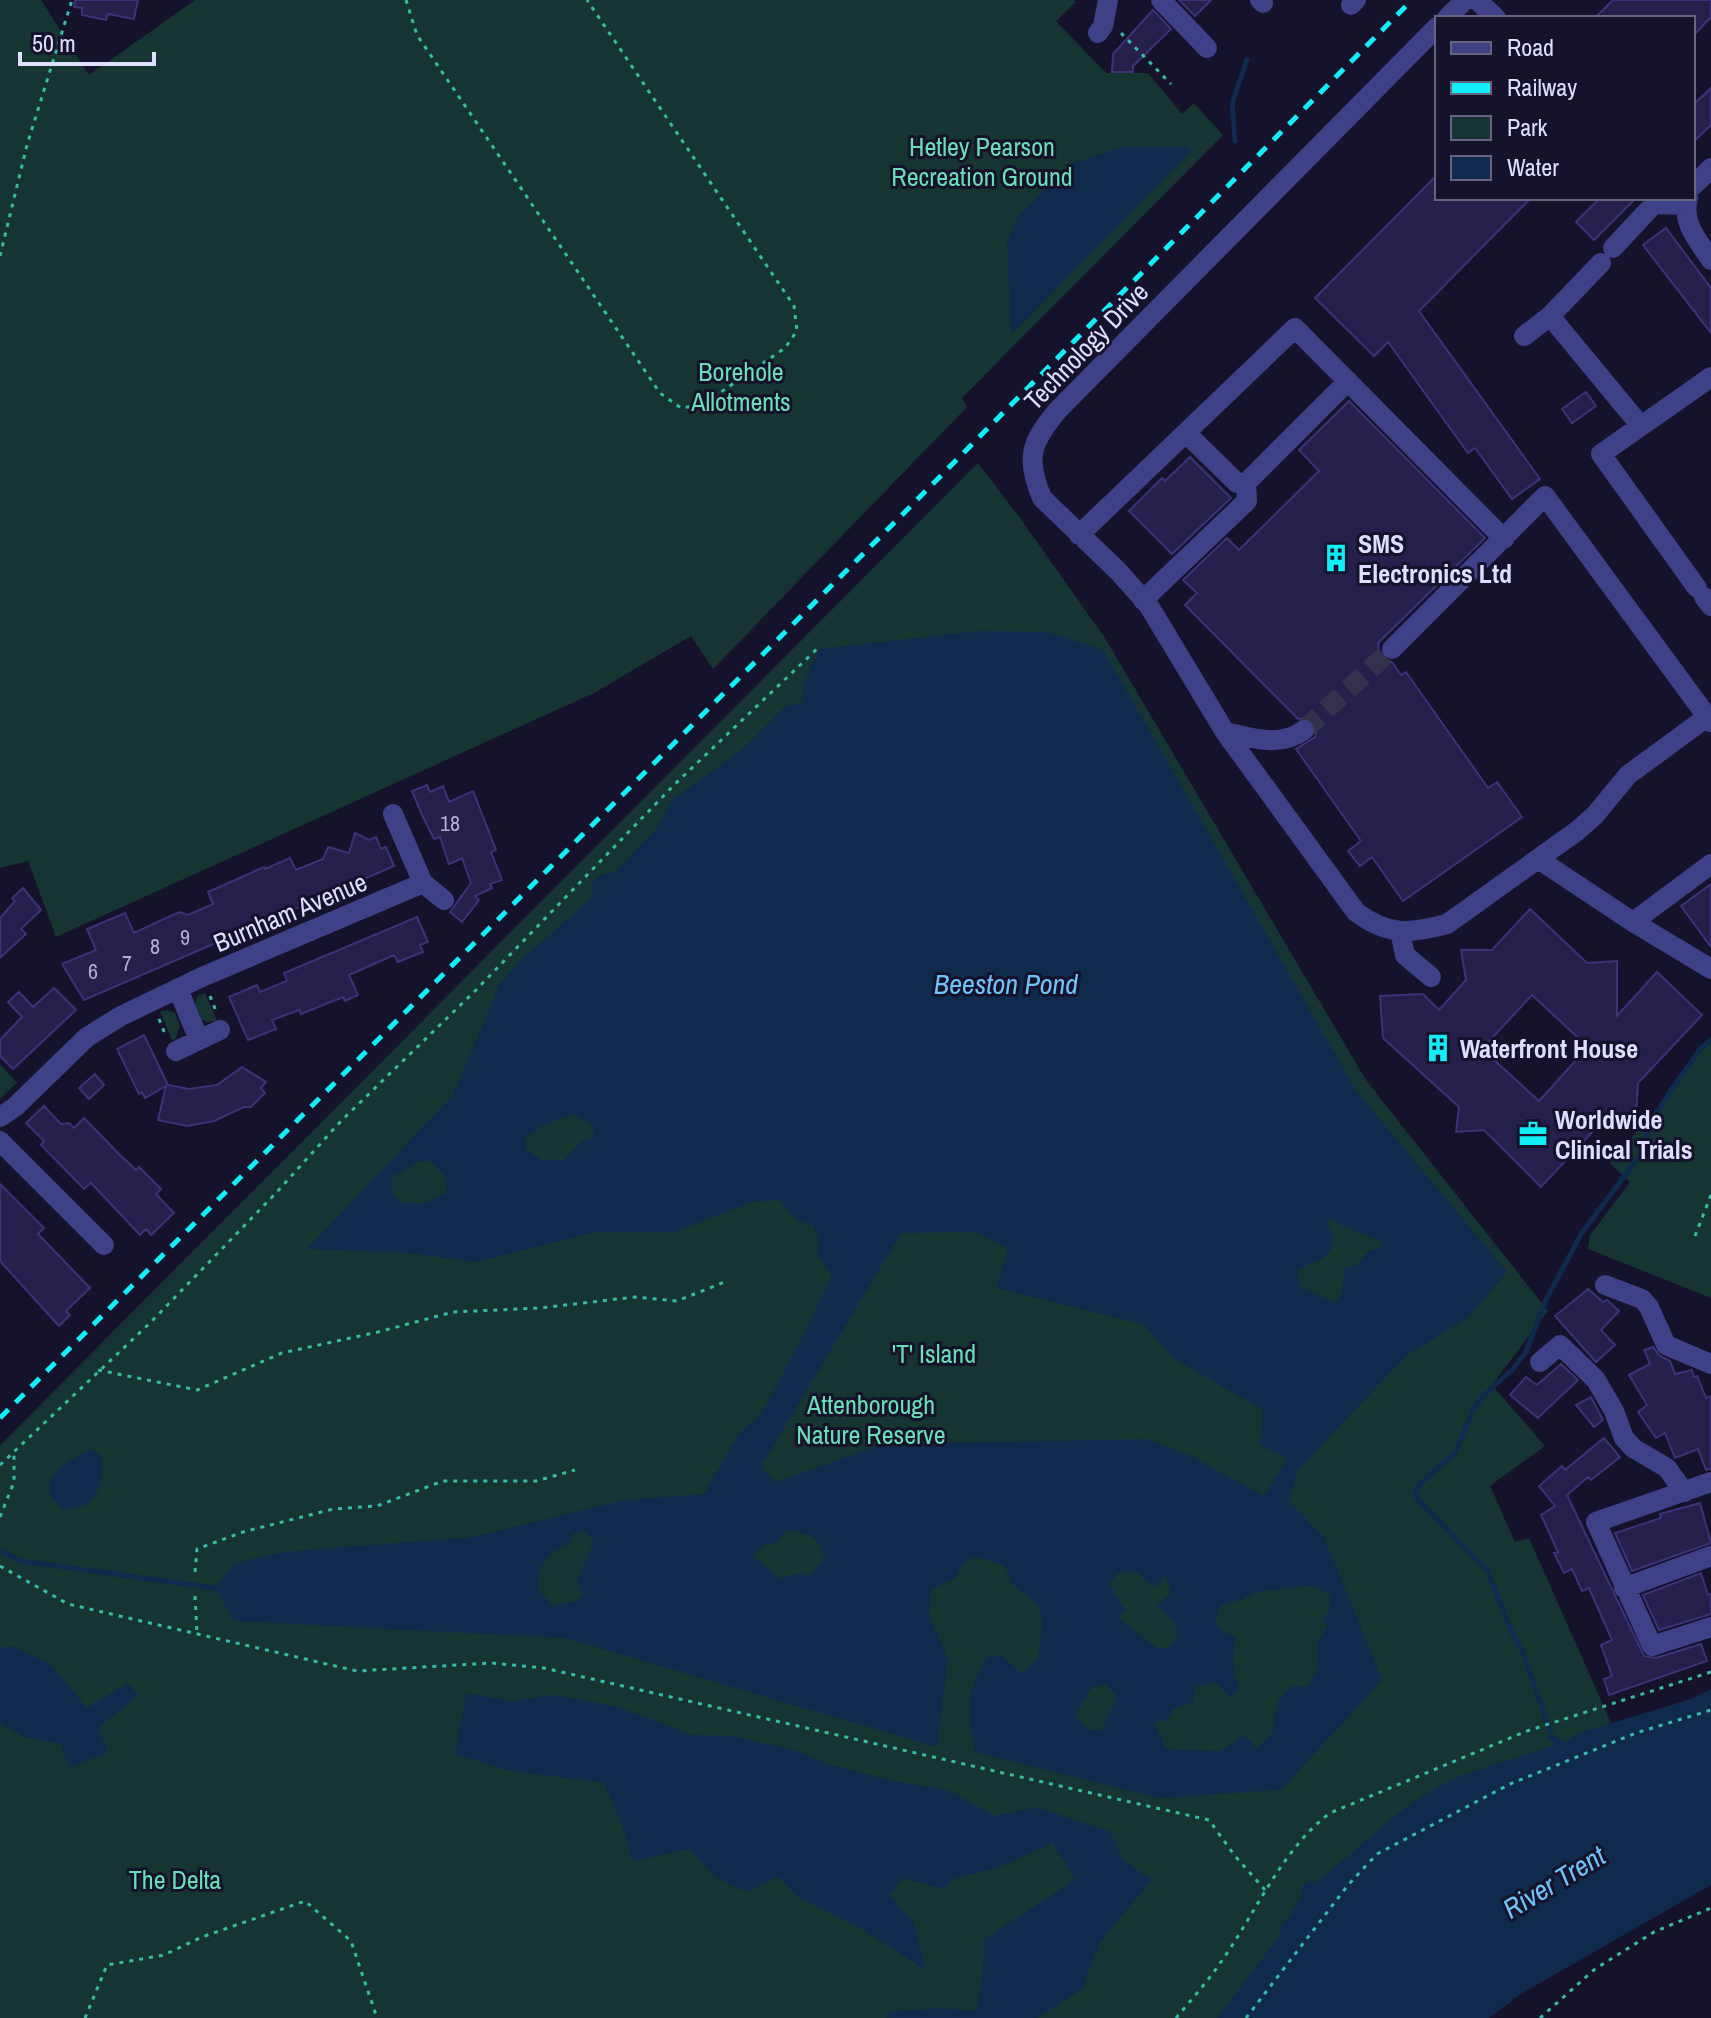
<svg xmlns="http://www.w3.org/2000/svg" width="1711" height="2018" viewBox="0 0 1711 2018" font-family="'Archivo Narrow',sans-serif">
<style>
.green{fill:#163532}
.water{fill:#0f2a4d;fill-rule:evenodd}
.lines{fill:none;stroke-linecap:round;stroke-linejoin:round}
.stream{stroke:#0f2a4d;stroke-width:5}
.building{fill:#251f4c;stroke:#3b3277;stroke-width:2;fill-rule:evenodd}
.minor-tunnel{stroke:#33314b;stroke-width:20;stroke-dasharray:20 10;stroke-linecap:butt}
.path{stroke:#36baa9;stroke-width:3;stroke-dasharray:4 6;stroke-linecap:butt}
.minor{stroke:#3f4188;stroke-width:20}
.rail{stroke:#12eef6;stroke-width:5;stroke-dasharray:12 10;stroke-linecap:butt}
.labels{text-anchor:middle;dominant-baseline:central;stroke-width:6;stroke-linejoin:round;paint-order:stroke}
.number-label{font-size:22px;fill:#b1aed2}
.park-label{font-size:26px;fill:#6bddb9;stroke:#15122b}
.street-label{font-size:26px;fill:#e0defe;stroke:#15122b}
.poi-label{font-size:26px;font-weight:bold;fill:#e0defe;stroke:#15122b;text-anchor:start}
.water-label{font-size:28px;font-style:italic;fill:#70c3fa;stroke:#15122b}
</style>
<rect width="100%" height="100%" fill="#15122b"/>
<path class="green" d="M0,0H41L89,75L195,0H1074L1076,2L1056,21L1106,73H1148L1182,114L1194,103L1223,135L962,398L967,407L713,669L691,636L594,693L56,937L28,861L0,868Z
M978,463L1020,518L1105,638L1366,1080L1548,1311L1492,1385L1545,1446L1490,1486L1515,1542L1529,1538L1612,1725L1224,2018H0V1445Z
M205,993L217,1021L207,1022L201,1019L195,1002L198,996Z
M167,1010L175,1013L180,1025L176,1039L172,1040L160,1011Z
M1711,1042V1298L1588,1249L1590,1235L1630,1182L1610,1163L1670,1093L1702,1049Z
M0,1064L17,1083L0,1099Z"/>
<path class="water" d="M1122,147H1185L1192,150L1011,335L1007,242L1019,215L1073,163Z
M978,631L1048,632L1103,650L1357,1092L1507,1272L1469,1317L1407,1355L1299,1469L1288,1500L1324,1537L1382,1680L1281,1790L1159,1798L975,1752C967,1709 964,1696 987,1657L1002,1655L1022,1674L1038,1658L1043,1621L1036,1603L1012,1584L1005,1566L976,1557L962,1564L956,1578L931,1589L929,1615L948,1659L937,1747L565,1638L234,1621L215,1588L235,1563L284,1552L473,1537L625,1500L704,1494L741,1431L761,1415L807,1328L832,1275L817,1255L819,1241L813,1225L797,1221L780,1200L751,1202L675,1232H595L476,1262L408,1253L307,1249L453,1095L500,984L522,959L593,897L592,883L598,876L615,872L655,831L672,800L743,749L785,707L803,702V685L819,649ZM573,1114L593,1125V1139L582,1141L564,1160H542L526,1150L525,1138L542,1126ZM428,1160L444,1174L447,1193L425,1203H400L392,1192V1177L416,1163ZM1329,1219C1346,1229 1364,1233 1382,1241L1379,1249L1369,1250L1357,1265L1345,1268L1341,1295L1334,1303L1300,1287L1297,1272C1311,1256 1333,1267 1333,1235L1326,1224ZM976,1232L1008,1248L997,1288L1143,1324L1175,1359L1263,1410L1260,1445L1287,1458L1264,1496L1193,1457L1146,1439L882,1444L777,1482L760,1468L901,1233ZM786,1530C809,1534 819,1534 824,1559L809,1576L799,1574L779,1578L753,1556L764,1545L777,1542ZM585,1531L594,1542L577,1581L583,1596L574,1602L553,1606L537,1588C538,1566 547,1552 568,1545L574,1533ZM1136,1572L1155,1587L1165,1574L1171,1593L1157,1606C1170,1616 1177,1622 1177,1640L1168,1648H1157L1118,1618L1125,1610L1109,1584L1118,1573ZM1308,1586L1319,1588L1330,1596V1609L1322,1620L1328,1625L1317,1645V1670L1308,1687L1292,1686L1278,1701L1271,1735L1257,1749L1244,1735L1221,1751L1166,1749L1154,1723L1169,1718L1173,1709L1193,1703V1695L1197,1686L1216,1683L1230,1697L1240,1689C1231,1669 1232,1657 1236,1636L1222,1631L1215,1620L1221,1605L1241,1600L1255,1592ZM1106,1684L1117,1696L1102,1730H1088L1075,1715L1092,1687Z
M90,1450L100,1454C105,1472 101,1498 82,1506C77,1509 68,1509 62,1509C58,1505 52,1498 50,1493C44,1471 75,1458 90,1450Z
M13,1646L50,1664L87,1708L128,1683L138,1696L98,1728L108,1752L69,1768L61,1744L25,1737L0,1723V1648Z
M1711,1689V1885L1521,1994L1489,2018H1217L1280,1935L1282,1923L1289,1918L1303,1892L1301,1887L1308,1881L1315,1882C1354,1855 1388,1817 1427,1793C1459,1772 1513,1760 1550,1747L1554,1744L1548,1738L1549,1735L1552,1734L1564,1742L1581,1732L1688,1700Z
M466,1693L511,1701L555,1695L618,1707L692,1735L733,1736L798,1751L825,1763L888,1780L947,1790L996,1816L1036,1807L1111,1832L1122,1859L1152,1880L1100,1942L1082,1989L1037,2018H887L889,2012L937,2008L976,2011L983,1973L984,1939L1075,1880L1053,1843L997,1868L955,1878L944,1889L902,1878L890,1896L914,1923L926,1970L863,1930L801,1899L778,1877L747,1892L715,1877L689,1849L633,1861L622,1825L604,1783L506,1770L455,1754Z"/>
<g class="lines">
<path class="stream" d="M1235,141L1232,103L1247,60
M0,1551L21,1561L215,1588
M1552,1737L1524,1655L1511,1630L1487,1570L1417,1499L1415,1492L1422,1482L1455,1453L1473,1410L1483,1396L1513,1369L1526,1352L1546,1300L1581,1234L1641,1154L1650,1124L1670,1092L1700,1049L1711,1040"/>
</g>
<path class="building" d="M75,0H138L134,19L108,14L106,20L82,15V8L74,7Z
M1179,0H1211L1195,16Z
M1613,0H1711V17L1693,36V18H1595Z
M1153,10L1171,29L1133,66V72H1112L1113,54Z
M1711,88V125L1693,142V105Z
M1437,175V198H1531L1419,311L1540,479L1512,499L1475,448L1468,453L1388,342L1374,356L1315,298Z
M1600,198H1636L1594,240L1576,222Z
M1666,228L1711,288V333L1643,245Z
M1586,392L1596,406L1572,423L1562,409Z
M1349,401L1485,538L1378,643L1379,652L1383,659L1392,662L1401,675L1406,672L1488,788L1497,782L1522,817L1403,901L1372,857L1360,866L1348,851L1361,841L1296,749L1315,737L1317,729L1315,723L1310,718L1298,719L1185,605L1197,593L1183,580L1227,538L1239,550L1319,471L1299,450Z
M1190,457L1231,498L1172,554L1129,511L1162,478L1165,481Z
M427,785L430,792L443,786L449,802L473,791L496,850L491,852L502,880L490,884L492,888L475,896L479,900L462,922L450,912L471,883L462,858L449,864L440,837L434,839L422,815L412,791Z
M355,833L369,840L376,837L381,849L386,847L394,866L84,1000L62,964L96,950L87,929L125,913L134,933L179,912L188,915L213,904L208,892L264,867L265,869L290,858L296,870L323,859L328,847L349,853Z
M1711,884V947L1681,906Z
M23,888L41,910L21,929L26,934L0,958V918L15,901L12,898Z
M1530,909L1587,963L1617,961V1016L1657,972L1702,1015L1638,1083L1636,1113L1609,1114L1541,1187L1484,1130L1456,1132L1459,1107L1383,1038L1380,996L1423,994L1439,1010L1466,980L1461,950H1492ZM1532,995L1588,1047L1539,1101L1482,1049Z
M417,917L428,942L420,945L423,952L398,962L394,955L349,975L358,995L345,1001L343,997L301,1014L299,1010L272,1020L276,1029L248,1040L229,997L257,985L260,992L287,981L284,973Z
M54,988L76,1010L13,1069L0,1056V1040L22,1017L8,1002L19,992L33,1007Z
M144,1035L168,1085L189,1089L217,1085L242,1067L266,1082L261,1088L265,1093L251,1107H244L214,1121L187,1126L158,1120L166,1086L145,1098L142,1092L139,1094L117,1049Z
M95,1074L104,1085L89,1099L79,1088Z
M44,1106L61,1124L69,1123L74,1128L84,1118L117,1152L136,1170L139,1167L161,1189L156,1194L174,1213L151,1235L146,1229L140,1235L91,1183L84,1189L41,1145L44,1141L26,1123Z
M0,1184L44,1228L38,1234L90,1288L66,1311L70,1315L59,1326L0,1261Z
M1588,1289L1603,1302L1607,1300L1619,1311L1601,1330L1615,1345L1596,1362L1555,1316Z
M1653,1347L1660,1356L1670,1361L1675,1374L1692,1370L1694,1377L1697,1376L1706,1398L1711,1396V1469L1706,1470L1698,1449L1675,1458L1665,1433L1656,1438L1638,1412L1647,1405L1629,1375L1650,1364L1644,1350Z
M1561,1364L1578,1380L1538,1418L1510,1395L1526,1377L1537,1385Z
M1591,1397L1603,1420L1594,1427L1576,1405Z
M1604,1438L1620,1457L1591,1480L1588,1477L1567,1495L1644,1656L1656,1658L1701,1644L1707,1661L1609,1695L1604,1679L1612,1676L1601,1645L1612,1640L1589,1588L1582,1591L1572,1569L1564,1573L1554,1553L1558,1552L1541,1515L1555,1506L1539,1486L1562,1466L1565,1470Z
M1700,1503L1711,1543L1632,1571L1615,1533L1661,1518L1660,1514Z
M1701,1573L1708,1595L1711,1594V1614L1659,1630L1643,1595Z"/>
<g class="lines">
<path class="minor-tunnel" d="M1304,730L1392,649"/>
<path class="path" d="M406,0L417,35L660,393L681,408L702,405L785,348L797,331L794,306L587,0
M1121,33L1171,84
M0,256L27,145L72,0
M210,996L216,1011
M159,1019L165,1034
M1695,1236L1711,1195
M98,1370L197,1390L282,1353L378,1332L453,1312L540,1308L635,1297L677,1301L727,1281
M0,1465L151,1322L276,1193L341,1121L476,990L674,785L818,648
M0,1517L14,1482V1451
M0,1566L68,1604L357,1671L491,1663L544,1668L1209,1820L1235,1856L1265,1890
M195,1572L197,1549L243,1532L333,1509L377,1506L443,1481H536L575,1470
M195,1596L197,1633
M85,2018L107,1965L164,1955L202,1937L305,1901L351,1941L377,2018
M1176,2018C1192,1999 1209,1980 1223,1959C1256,1912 1283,1848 1330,1813L1527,1731L1711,1672
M1246,2018L1348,1885L1377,1854L1510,1784L1636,1733L1711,1710
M1540,2018L1595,1969L1654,1932L1711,1908"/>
<path class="minor" d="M1161,0L1207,48
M1260,0L1263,3
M1477,0L1496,18
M1351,5L1356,0
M1447,18L1465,0
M1437,27L1058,410C1031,442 1025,458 1042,498L1119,572L1149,606L1225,732L1356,912C1388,936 1410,934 1447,924L1577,831L1595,815L1628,775L1707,717
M1098,33L1103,26L1108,0
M1693,186L1711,168
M1688,198C1681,222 1698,241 1711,260
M1613,248L1654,204L1686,205
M1550,316L1601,263
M1524,336L1550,316L1640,425
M1186,433L1237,483H1246L1348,381
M1079,535L1295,328L1504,539
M1697,588L1601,454L1711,377
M1704,597L1711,606
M1143,600L1247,501L1246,483
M1392,649L1545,496L1711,722
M1225,732C1252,738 1280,748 1304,730
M393,814L423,883L444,900
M1538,859L1633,922L1711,969
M1633,922L1711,864
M1400,931L1405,955L1431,977
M178,989L199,1040
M176,1051L220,1030
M0,1117L15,1107L87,1037L121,1016L202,977L423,883
M0,1141L104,1245
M1605,1285L1642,1299L1649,1307L1666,1345L1711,1364
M1540,1362L1560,1345L1596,1380L1614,1411L1624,1438L1633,1448L1667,1468L1684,1492
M1711,1482L1596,1522L1652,1646L1711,1627
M1624,1588L1711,1556"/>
<path class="rail" d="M0,1418L894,523L1412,0"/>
</g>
<defs>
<symbol id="building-bare" viewBox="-9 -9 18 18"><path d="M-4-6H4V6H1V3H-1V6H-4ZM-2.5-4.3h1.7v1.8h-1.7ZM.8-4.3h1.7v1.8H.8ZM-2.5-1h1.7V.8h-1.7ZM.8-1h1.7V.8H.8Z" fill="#12eef6" stroke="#15122b" stroke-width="2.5" paint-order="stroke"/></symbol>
<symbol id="office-bare" viewBox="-9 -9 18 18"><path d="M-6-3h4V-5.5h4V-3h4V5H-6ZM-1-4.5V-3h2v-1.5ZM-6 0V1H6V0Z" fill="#12eef6" stroke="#15122b" stroke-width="2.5" paint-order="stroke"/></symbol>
</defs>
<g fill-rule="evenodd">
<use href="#building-bare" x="1316" y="538" width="40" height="40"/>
<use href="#building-bare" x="1418" y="1028" width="40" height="40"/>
<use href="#office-bare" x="1513" y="1114" width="40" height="40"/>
</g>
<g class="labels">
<g class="number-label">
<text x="450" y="823">18</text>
<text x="185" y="937">9</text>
<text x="155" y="946">8</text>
<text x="127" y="963">7</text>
<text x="93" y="971">6</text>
</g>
<g class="park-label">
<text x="982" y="146">Hetley Pearson<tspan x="982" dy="30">Recreation Ground</tspan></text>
<text x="741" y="371">Borehole<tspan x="741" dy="30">Allotments</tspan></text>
<text x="934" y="1353">'T' Island</text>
<text x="871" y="1404">Attenborough<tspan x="871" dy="30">Nature Reserve</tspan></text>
<text x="175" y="1879">The Delta</text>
</g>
<g class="street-label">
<text transform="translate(1086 346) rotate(-46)">Technology Drive</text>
<text transform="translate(290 912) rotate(-23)">Burnham Avenue</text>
</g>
<g class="poi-label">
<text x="1358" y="543">SMS<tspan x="1358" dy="30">Electronics Ltd</tspan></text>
<text x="1460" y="1048">Waterfront House</text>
<text x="1555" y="1119">Worldwide<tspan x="1555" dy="30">Clinical Trials</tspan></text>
</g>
<g class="water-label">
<text x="1006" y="984">Beeston Pond</text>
<text transform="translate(1554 1882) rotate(-31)">River Trent</text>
</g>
</g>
<rect x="1435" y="16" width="260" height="184" fill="#15122b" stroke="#66647f" stroke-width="2"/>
<rect x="1451" y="42" width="40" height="12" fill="#3f4188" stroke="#66647f" stroke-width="2"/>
<text x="1507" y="56" font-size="24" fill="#e0defe">Road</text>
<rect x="1451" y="82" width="40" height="12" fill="#12eef6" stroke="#66647f" stroke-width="2"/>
<text x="1507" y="96" font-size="24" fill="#e0defe">Railway</text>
<rect x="1451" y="116" width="40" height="24" fill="#163532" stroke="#66647f" stroke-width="2"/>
<text x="1507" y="136" font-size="24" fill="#e0defe">Park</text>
<rect x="1451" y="156" width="40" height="24" fill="#0f2a4d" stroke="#66647f" stroke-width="2"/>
<text x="1507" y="176" font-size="24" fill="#e0defe">Water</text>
<path d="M20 52v12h134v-12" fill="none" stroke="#e0defe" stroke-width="4"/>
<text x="32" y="52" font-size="24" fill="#e0defe" stroke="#15122b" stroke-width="6" paint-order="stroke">50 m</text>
</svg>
